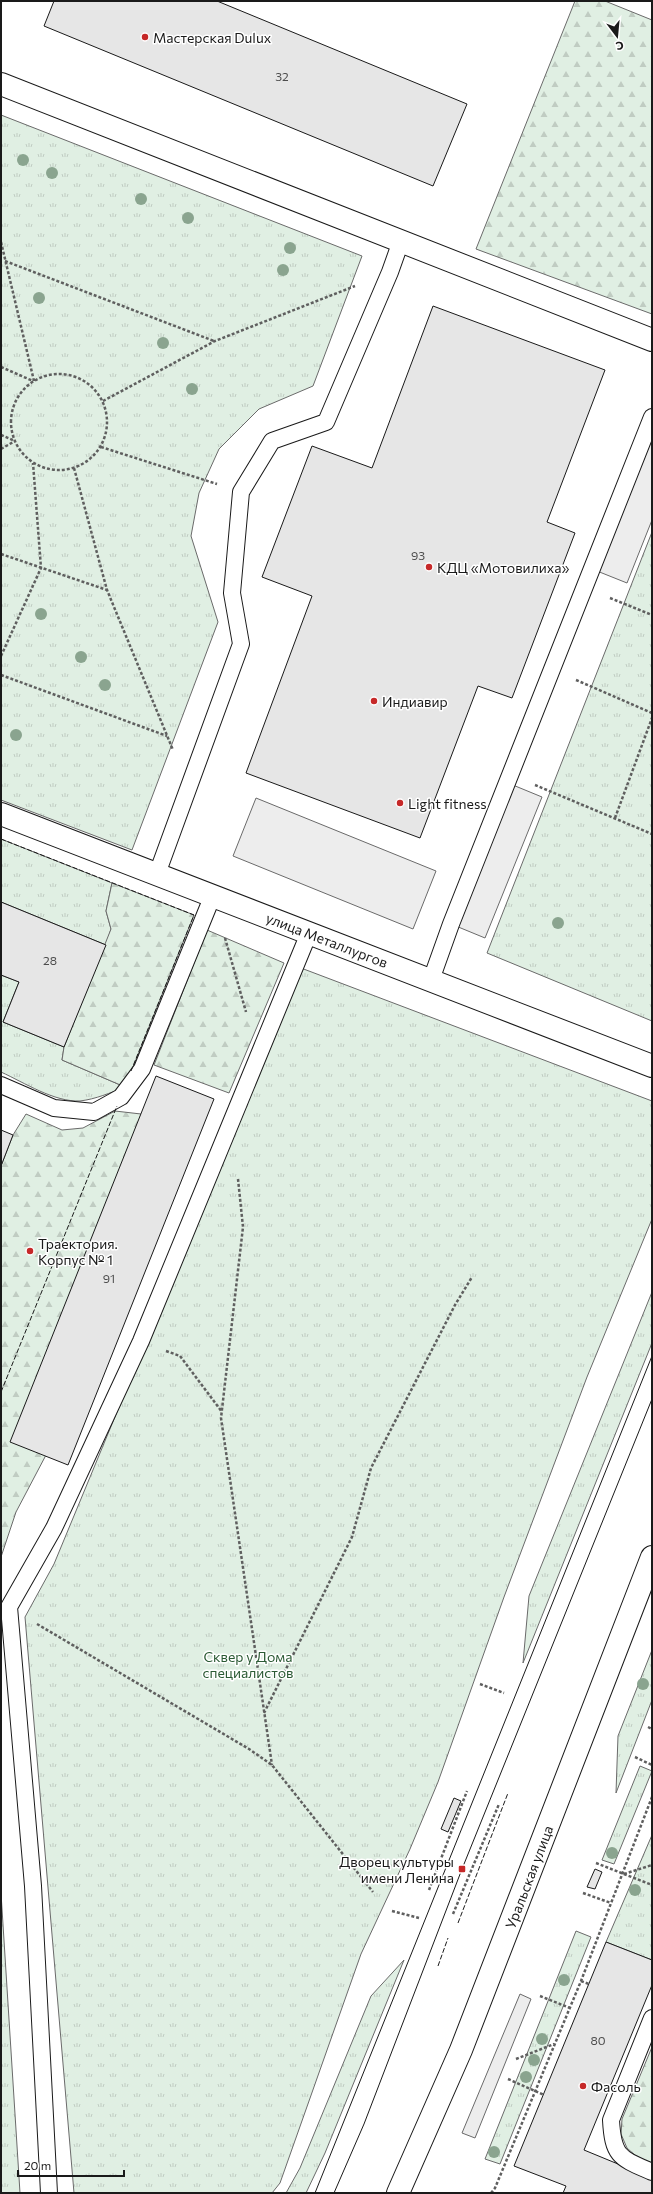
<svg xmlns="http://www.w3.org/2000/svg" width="653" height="2194" viewBox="0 0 653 2194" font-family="Commissioner,sans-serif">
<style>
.grass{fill:url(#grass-tufts);stroke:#6a6a6a}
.forest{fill:url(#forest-firs);stroke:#6a6a6a}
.parking{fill:#ededed;stroke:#6a6a6a}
.building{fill:#e6e6e6;stroke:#1a1a1a}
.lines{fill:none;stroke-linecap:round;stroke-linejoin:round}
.service-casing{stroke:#1a1a1a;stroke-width:18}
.minor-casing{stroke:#1a1a1a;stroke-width:24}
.primary-casing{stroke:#1a1a1a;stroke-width:24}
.path{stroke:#5f5f5f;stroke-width:2.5;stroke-dasharray:3 2;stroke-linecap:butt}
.service{stroke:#fff;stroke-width:16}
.minor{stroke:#fff;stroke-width:22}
.primary{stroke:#fff;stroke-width:22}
.tram{stroke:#1a1a1a;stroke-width:1}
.fence{stroke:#1a1a1a;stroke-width:1;stroke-dasharray:5 2;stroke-linecap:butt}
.tree{fill:#8aa48f}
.poi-dot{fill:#c62828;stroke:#fff;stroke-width:1.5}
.labels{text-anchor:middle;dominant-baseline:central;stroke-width:3;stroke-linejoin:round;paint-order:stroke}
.number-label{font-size:12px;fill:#4d4d4d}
.poi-label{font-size:14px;fill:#1a1a1a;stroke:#fff;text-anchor:start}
.street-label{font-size:14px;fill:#1a1a1a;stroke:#fff}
.park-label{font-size:14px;fill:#2b5a34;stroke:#fff}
</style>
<defs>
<pattern id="grass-tufts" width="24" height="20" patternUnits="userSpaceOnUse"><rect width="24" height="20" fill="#e0efe3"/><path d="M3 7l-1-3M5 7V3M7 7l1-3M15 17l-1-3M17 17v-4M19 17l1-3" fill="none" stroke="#c0ccc2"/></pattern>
<pattern id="forest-firs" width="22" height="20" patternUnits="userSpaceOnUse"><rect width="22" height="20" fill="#e0efe3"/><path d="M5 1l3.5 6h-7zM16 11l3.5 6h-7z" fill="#c0ccc2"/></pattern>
</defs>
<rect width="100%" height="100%" fill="#fff"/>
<path class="grass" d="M1,115L362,256L313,386L259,409L219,449L199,493L191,536L218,622L132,850L1,800Z
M652,532V1021L487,953Z
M1,839L112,883L106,911L111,929L106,945L1,902Z
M301,968L652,1101V1219L587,1377L504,1597L438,1782L410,1849L361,1954L280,2183L272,2193H74L25,1617L54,1564Z
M1,975L19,982L3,1022L64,1047L62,1060L125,1087C110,1093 96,1099 80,1101C54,1102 25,1083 1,1072Z
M652,1292V1343L523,1663L529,1596Z
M652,1650V1700L616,1793L618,1736Z
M640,1766L652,1771L614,1864L602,1860Z
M652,1835V1960L606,1942Z
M1,1893L20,2193H1Z
M576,1931L591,1937L500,2164L485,2159Z
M404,1960L325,2153L306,2193H286L300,2168L371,1996Z"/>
<path class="forest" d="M575,1H605L652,20V314L476,249Z
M112,883L194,915L125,1087L62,1060L64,1047L111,929L106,911Z
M207,930L284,963L229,1093L154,1065Z
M115,1111L141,1114L46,1455L16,1512L1,1557V1166L13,1135L26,1114L62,1130L83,1128Z
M652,2047V2164L638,2158L627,2148L621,2134L622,2119Z"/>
<path class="parking" d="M652,417V520L627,583L592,569Z
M508,783L542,797L485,938L451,924Z
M256,798L436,871L413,929L233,856Z
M520,1994L531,1999L475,2138L462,2133Z"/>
<path class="building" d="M54,1H217L467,104L433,186L44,26Z
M433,306L605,370L547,522L575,533L512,698L478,686L420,838L246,773L312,596L262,577L312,446L372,468Z
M1,902L106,945L64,1047L3,1022L19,982L1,975Z
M156,1076L214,1099L68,1465L10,1442Z
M1,1130L13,1135L1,1166Z
M454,1798L461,1801L448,1832L441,1829Z
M595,1869L602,1872L595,1889L587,1887Z
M606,1942L652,1960V1985L584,2150L652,2178V2193H563L566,2186L514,2166Z"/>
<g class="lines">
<defs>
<path id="service" d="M157,874L241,644L232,593L241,492L272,441L326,422L390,272L401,241
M431,980L451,924L652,417
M1,1085L54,1108L94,1112L121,1097L142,1069L213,895
M652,2018L611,2120C613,2157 620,2158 652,2172
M49,2193L33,1886L9,1607L54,1528L141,1341L309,933"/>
<path id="minor" d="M1,84L652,340
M1,814L652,1066"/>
<path id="primary" d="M398,2193L461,2050L652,1557"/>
</defs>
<use href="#service" class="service-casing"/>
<use href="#minor" class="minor-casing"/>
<use href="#primary" class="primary-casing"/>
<path class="path" d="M1,242L34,381
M5,261L214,341
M1,367L33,381
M11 422a48 48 0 1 1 96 0a48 48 0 1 1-96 0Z
M103,401L215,341L355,286
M1,435L15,441
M101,447L217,484
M1,449L15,441
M74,468L107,590L173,750
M1,554L107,590
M610,598L652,615
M1,656L41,568L33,463
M1,675L167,736
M576,680L652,713
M535,785L652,834
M615,818L652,718
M225,938L246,1012
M238,1179L243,1227L221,1418L272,1765
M166,1351L180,1356L222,1412
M37,1624L249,1749L272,1765L373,1892
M480,1684L504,1693
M264,1713L352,1537L371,1468L455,1305L472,1277
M648,1727L652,1729
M635,1757L652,1765
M596,1863L652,1885
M624,1874L652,1865
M429,1890L467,1791
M583,1893L611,1903
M392,1911L419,1918
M453,1914L499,1804
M581,1981L589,1984
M540,1996L570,2008
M516,2059L554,2044
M508,2079L544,2095
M491,2193L495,2188L581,1981L652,1797"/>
<use href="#service" class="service"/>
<use href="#minor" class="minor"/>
<use href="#primary" class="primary"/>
<path class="tram" d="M315,2193L652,1356
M334,2193L364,2124L462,1869L652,1399"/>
<path class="fence" d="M1,839L194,915L131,1071
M1,1392L117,1106
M458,1923L508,1793
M438,1966L448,1938"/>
</g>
<g class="tree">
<circle cx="23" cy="160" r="6"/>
<circle cx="52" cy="173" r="6"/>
<circle cx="141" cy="199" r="6"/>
<circle cx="188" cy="218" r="6"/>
<circle cx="290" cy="248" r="6"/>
<circle cx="283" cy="270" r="6"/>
<circle cx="39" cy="298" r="6"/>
<circle cx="163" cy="343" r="6"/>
<circle cx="192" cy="389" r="6"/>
<circle cx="41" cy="614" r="6"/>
<circle cx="81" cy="657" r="6"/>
<circle cx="105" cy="685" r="6"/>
<circle cx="16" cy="735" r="6"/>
<circle cx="558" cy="923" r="6"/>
<circle cx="643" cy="1684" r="6"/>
<circle cx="612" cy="1853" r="6"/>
<circle cx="635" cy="1890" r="6"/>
<circle cx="564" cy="1980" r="6"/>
<circle cx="542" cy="2039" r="6"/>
<circle cx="534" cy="2060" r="6"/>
<circle cx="526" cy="2077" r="6"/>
<circle cx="494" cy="2152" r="6"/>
</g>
<g class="poi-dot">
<circle cx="145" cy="37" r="4"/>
<circle cx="429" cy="567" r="4"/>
<circle cx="374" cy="701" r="4"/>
<circle cx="400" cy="803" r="4"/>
<circle cx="30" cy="1251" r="4"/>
<rect x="458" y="1865" width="8" height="8" rx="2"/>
<circle cx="583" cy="2086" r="4"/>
</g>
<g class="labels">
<g class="number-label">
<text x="282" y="76">32</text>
<text x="418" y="555">93</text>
<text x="50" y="960">28</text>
<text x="109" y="1278">91</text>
<text x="598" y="2040">80</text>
</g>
<g class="poi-label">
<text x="153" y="37">Мастерская Dulux</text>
<text x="437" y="567">КДЦ «Мотовилиха»</text>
<text x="382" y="701">Индиавир</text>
<text x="408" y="803">Light fitness</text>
<text x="38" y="1243">Траектория.<tspan x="38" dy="16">Корпус № 1</tspan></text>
<text x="454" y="1861" text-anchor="end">Дворец культуры<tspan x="454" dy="16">имени Ленина</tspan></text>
<text x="591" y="2086">Фасоль</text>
</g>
<g class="street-label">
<text transform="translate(327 940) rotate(21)">улица Металлургов</text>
<text transform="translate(529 1877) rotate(-69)">Уральская улица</text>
</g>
<g class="park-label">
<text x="248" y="1656">Сквер у Дома<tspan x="248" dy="16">специалистов</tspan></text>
</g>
</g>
<rect width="653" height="2194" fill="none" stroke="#1a1a1a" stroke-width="4"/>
<g transform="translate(617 36) rotate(164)" stroke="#ffffff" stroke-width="3" paint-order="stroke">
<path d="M0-3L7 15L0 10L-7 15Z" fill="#1a1a1a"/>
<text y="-6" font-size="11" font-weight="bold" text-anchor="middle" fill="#1a1a1a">С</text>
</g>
<path d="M18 2170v6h106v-6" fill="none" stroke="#1a1a1a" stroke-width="2"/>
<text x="24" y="2170" font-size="12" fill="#1a1a1a" stroke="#ffffff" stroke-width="3" paint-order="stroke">20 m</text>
</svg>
